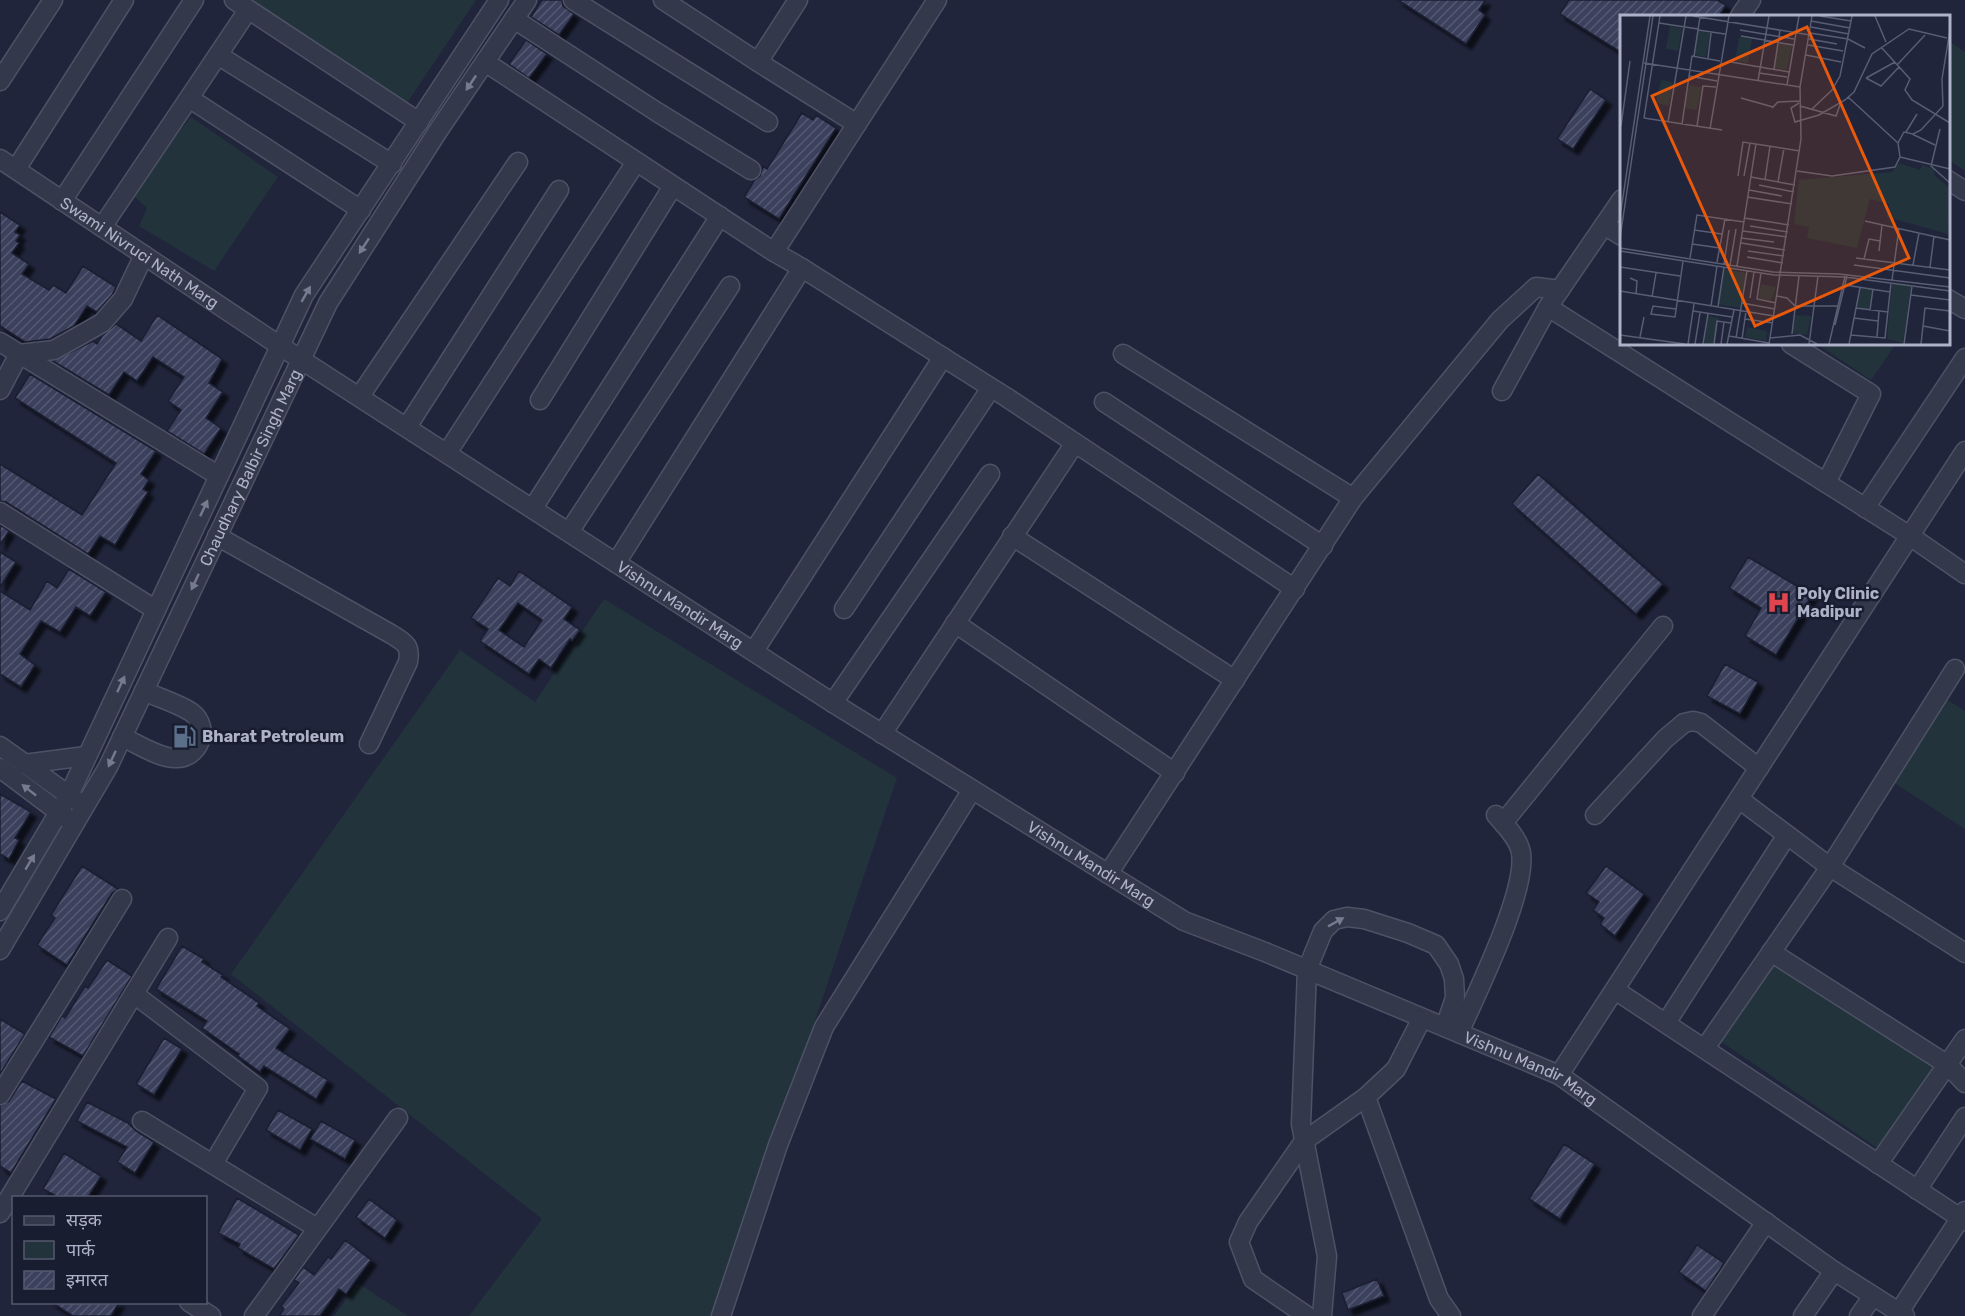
<svg xmlns="http://www.w3.org/2000/svg" width="1965" height="1316" viewBox="0 0 1965 1316" font-family="Rubik,'Noto Sans Devanagari',sans-serif">
<style>
.green{fill:#22333c}
.building{fill:url(#building-hatch);stroke:#1b1f32;stroke-width:1.5;fill-rule:evenodd;filter:url(#shadow)}
.lines{fill:none;stroke-linecap:round;stroke-linejoin:round}
.minor-casing{stroke:#4e5266;stroke-width:21}
.minor{stroke:#34384b;stroke-width:18}
.oneway{fill:#777b90}
.labels{text-anchor:middle;dominant-baseline:central;stroke-width:5;stroke-linejoin:round;paint-order:stroke}
.street-label{font-size:16px;fill:#aeb2c8;stroke:#191d30}
.poi-label{font-size:16px;font-weight:bold;fill:#aeb2c8;stroke:#191d30;text-anchor:start}
.inset-road{fill:none;stroke:#595d73;stroke-width:1.5}
.view{fill:#e8590c;fill-opacity:0.15;stroke:#e8590c;stroke-width:3}
.inset-edge{fill:none;stroke:#aeb2c8;stroke-width:3}
</style>
<defs>
<pattern id="building-hatch" width="6" height="6" patternUnits="userSpaceOnUse" patternTransform="scale(1.5)"><rect width="6" height="6" fill="#3b415c"/><path d="M-1 1l2-2M0 6l6-6M5 7l2-2" fill="none" stroke="#555a72"/></pattern>
<filter id="shadow"><feDropShadow dx="5.5" dy="5.5" stdDeviation="1.5" flood-color="#0009"/></filter>
</defs>
<rect width="100%" height="100%" fill="#20253b"/>
<path class="green" d="M243,0H476L405,106Z
M1948,41L1965,52V171L1949,160Z
M191,117L278,177L214,271L139,226L147,208L130,193Z
M1817,344H1896L1871,380Z
M604,599L897,778L715,1316H469L542,1219L231,974L460,650L535,702Z
M1946,699L1965,711V829L1893,782Z
M1778,955L1938,1063L1879,1149L1720,1041Z
M358,1283L408,1316H334Z"/>
<path class="building" d="M542,0H562L563,6L574,14L559,35L531,17Z
M1398,0H1485L1479,10L1485,15L1466,44Z
M1569,0H1717L1726,5L1719,16H1622V53L1560,14Z
M526,40L547,54L529,78L509,64Z
M1590,89L1606,100L1573,149L1557,139Z
M802,113L813,120L816,115L836,128L779,219L744,197L754,181L760,176L763,166L767,169Z
M0,212L20,225L15,232L20,235L16,241L19,243L12,253L29,264L22,274L49,290L53,285L66,293L83,266L116,287L112,295L97,312L87,306L74,326L50,339L25,342L0,326Z
M157,315L222,359L209,383L223,392L206,418L221,428L204,454L167,431L181,410L168,401L184,377L153,357L137,381L124,372L109,395L53,361L93,341L97,344L102,336L116,324L141,341Z
M30,374L156,451L141,474L149,480L143,489L148,492L115,545L100,536L88,554L6,502L0,501V464L82,515L116,463L15,398Z
M1538,474L1663,584L1636,614L1512,504Z
M0,525L9,531L0,545Z
M0,552L16,562L0,587Z
M1748,557L1812,595L1776,655L1745,636L1761,608L1729,588Z
M69,569L106,592L90,616L76,607L60,632L41,621L20,654L35,665L21,687L0,674V591L30,610L47,581L57,588Z
M519,571L572,607L564,619L580,630L572,641L570,639L551,668L539,659L529,674L480,641L488,629L471,618L498,578L510,586ZM518,603L542,620L524,647L499,630Z
M1725,664L1758,682L1740,714L1707,696Z
M0,794L31,812L15,838L19,840L9,859L0,854Z
M82,866L118,889L112,893L67,965L37,945L55,918L51,915Z
M1606,866L1644,894L1615,936L1600,924L1604,918L1593,910L1599,902L1586,893Z
M182,946L204,959L202,962L223,975L221,977L259,1003L257,1006L290,1029L276,1048L328,1080L316,1099L264,1066L260,1072L238,1056L239,1054L202,1028L207,1021L156,989Z
M107,960L132,976L83,1056L49,1037L62,1016L65,1018L85,986L88,988Z
M0,1019L25,1034L0,1074Z
M164,1038L182,1049L154,1095L136,1084Z
M22,1081L56,1099L11,1173L0,1166V1106L9,1101Z
M87,1102L128,1123L136,1131L154,1142L135,1173L117,1162L127,1147L77,1121Z
M278,1110L312,1129L300,1150L266,1130Z
M321,1121L355,1140L345,1159L310,1139Z
M1564,1144L1595,1164L1560,1219L1529,1199Z
M64,1153L101,1176L88,1197H58L43,1189Z
M237,1198L299,1235L274,1269L238,1248L240,1244L218,1233Z
M369,1199L397,1220L385,1238L356,1217Z
M345,1240L371,1260L346,1294L339,1289L320,1316H279L284,1309L281,1306L299,1283L294,1280L303,1267L314,1275L328,1257L331,1259Z
M1697,1245L1724,1263L1706,1291L1679,1272Z
M1377,1279L1384,1296L1348,1310L1342,1293Z
M51,1302H119L111,1316H73Z"/>
<g class="lines">
<defs>
<g id="minor">
<path d="M234,0L419,122"/>
<path d="M573,0L768,122"/>
<path d="M663,0L758,62L857,124"/>
<path d="M1740,16L1751,0"/>
<path d="M514,19L657,112L751,170"/>
<path d="M218,55L392,164"/>
<path d="M485,62L774,252L802,268L1006,397L1295,589"/>
<path d="M758,62L798,0"/>
<path d="M0,81L53,0"/>
<path d="M187,101L248,10"/>
<path id="s1" d="M0,159L280,346L833,703L1184,921L1265,952L1559,1075L1834,1271L1905,1316"/>
<path d="M16,169L124,0"/>
<path d="M1948,180L1965,191"/>
<path d="M62,201L194,0"/>
<path d="M1604,225L1622,236"/>
<path d="M102,227L187,101L192,100L361,210"/>
<path d="M774,252L937,0"/>
<path d="M1948,299L1965,309"/>
<path d="M1548,307L1910,536L1965,574"/>
<path d="M0,342L219,476"/>
<path d="M1791,344L1871,394L1826,483"/>
<path d="M1123,354L1353,498"/>
<path d="M0,390L19,354L54,350L102,323L123,299L144,255"/>
<path d="M1502,391L1548,307L1622,199"/>
<path d="M360,396L518,162"/>
<path d="M540,400L673,186"/>
<path d="M1104,402L1323,546"/>
<path d="M407,427L559,190"/>
<path d="M447,453L636,162"/>
<path d="M533,508L720,216"/>
<path d="M1865,508L1965,358"/>
<path d="M0,512L156,610"/>
<path d="M569,532L730,286"/>
<path d="M217,536L391,634C405,643 411,645 408,662L369,744"/>
<path d="M1012,536L1235,680"/>
<path d="M616,563L802,268"/>
<path d="M844,609L991,388"/>
<path d="M955,623L1175,773"/>
<path d="M754,651L943,357"/>
<path d="M833,703L990,474"/>
<path d="M882,734L1075,443"/>
<path d="M122,737C138,744 157,757 174,758C199,760 212,727 191,712C177,703 159,698 144,691"/>
<path d="M0,746L77,801"/>
<path d="M24,764L86,756"/>
<path d="M0,768L68,819"/>
<path d="M1739,799L1830,867L1965,953"/>
<path d="M1595,815L1665,739L1684,723L1693,721L1701,723L1759,768"/>
<path d="M1503,823L1663,626"/>
<path d="M1108,874L1353,498L1500,320L1536,287L1560,290"/>
<path d="M0,911L69,795L304,295L499,0"/>
<path id="s2" d="M0,950L108,767L328,303L438,131L527,0"/>
<path d="M1771,952L1948,1065L1965,1083"/>
<path d="M1615,990L1965,1221"/>
<path d="M134,994L258,1088L213,1164"/>
<path d="M1666,1023L1787,835"/>
<path d="M1459,1033C1476,994 1527,892 1521,853C1519,839 1505,825 1496,815"/>
<path d="M1705,1048L1830,867L1955,669"/>
<path d="M1559,1075L1965,451"/>
<path d="M0,1095L122,899"/>
<path d="M1366,1097L1439,1299L1451,1316"/>
<path d="M142,1121L317,1228"/>
<path d="M1878,1164L1965,1039"/>
<path d="M1917,1190L1965,1117"/>
<path d="M0,1213L168,938"/>
<path d="M189,1302L211,1316"/>
<path d="M1899,1312L1965,1211"/>
<path d="M254,1316L398,1118"/>
<path d="M721,1316L778,1145L824,1027L972,790"/>
<path d="M1307,1316L1253,1279L1239,1242L1248,1222L1304,1141L1366,1097L1396,1069L1422,1018"/>
<path d="M1322,1316L1327,1256L1301,1124L1307,970L1323,931L1334,920L1347,917L1364,919L1408,933L1436,945L1449,964L1454,979L1455,998L1445,1027"/>
<path d="M1702,1316L1766,1222"/>
<path d="M1803,1316L1834,1271"/>
<path d="M1859,1316L1873,1296"/>
</g>
</defs>
<use href="#minor" class="minor-casing"/>
<use href="#minor" class="minor"/>
</g>
<defs><path id="oneway-solid" d="M-6-.8H1V-3.2L6.5 0L1 3.2V.8H-6Z" transform="scale(1.5)"/></defs>
<g class="oneway">
<use href="#oneway-solid" transform="translate(471 83) rotate(124)"/>
<use href="#oneway-solid" transform="translate(364 246) rotate(123)"/>
<use href="#oneway-solid" transform="translate(306 294) rotate(-60)"/>
<use href="#oneway-solid" transform="translate(204 508) rotate(-65)"/>
<use href="#oneway-solid" transform="translate(195 582) rotate(115)"/>
<use href="#oneway-solid" transform="translate(121 684) rotate(-65)"/>
<use href="#oneway-solid" transform="translate(112 759) rotate(115)"/>
<use href="#oneway-solid" transform="translate(29 790) rotate(-142)"/>
<use href="#oneway-solid" transform="translate(30 862) rotate(-59)"/>
<use href="#oneway-solid" transform="translate(1336 922) rotate(-29)"/>
</g>
<defs>
<symbol id="hospital-bare" viewBox="-9 -9 18 18"><path d="M-5-5h3v3.5h4V-5h3V5h-3V1.5h-4V5h-3Z" fill="#e0444e" stroke="#191d30" stroke-width="2.5" paint-order="stroke"/></symbol>
<symbol id="fuel-bare" viewBox="-9 -9 18 18"><path d="M-5.5-6h7V0h2V4h1.3V-2.5L3-4.5l.8-.8L6-3V5H2.5V1h-1V6h-7ZM-4.2-4.7v3.2H.2V-4.7Z" fill="#5c6f8a" stroke="#191d30" stroke-width="2.5" paint-order="stroke"/></symbol>
</defs>
<g fill-rule="evenodd">
<use href="#hospital-bare" x="1762" y="586" width="33" height="33"/>
<use href="#fuel-bare" x="168" y="720" width="33" height="33"/>
</g>
<g class="labels">
<g class="street-label">
<text stroke="none"><textPath href="#s1" startOffset="168">Swami Nivruci Nath Marg</textPath></text>
<text stroke="none"><textPath href="#s2" startOffset="544">Chaudhary Balbir Singh Marg</textPath></text>
<text stroke="none"><textPath href="#s1" startOffset="813">Vishnu Mandir Marg</textPath></text>
<text stroke="none"><textPath href="#s1" startOffset="1299">Vishnu Mandir Marg</textPath></text>
<text stroke="none"><textPath href="#s1" startOffset="1785">Vishnu Mandir Marg</textPath></text>
</g>
<g class="poi-label">
<text x="1797" y="593">Poly Clinic<tspan x="1797" dy="18">Madipur</tspan></text>
<text x="202" y="736">Bharat Petroleum</text>
</g>
</g>
<g transform="translate(1620 15)">
<rect width="330" height="330" fill="#20253b"/>
<path d="M50,11L62,13L58,36L46,34ZM78,16L90,18L86,42L74,40ZM119,22L132,24L128,48L115,46ZM158,28L172,31L167,55L154,53ZM41,65L53,67L49,91L36,88ZM69,70L82,72L77,95L64,93ZM279,148L300,155L302,150L314,154L315,161L330,173L328,219L267,202L269,189L250,184L237,233L187,223L189,212L174,209L179,165L272,157ZM103,254L126,258L120,293L97,289ZM141,269L156,272L151,286L139,283ZM272,269L291,271L283,328L267,324ZM241,274H253L250,295L237,292ZM175,300L191,301L187,320L173,318ZM88,301L99,303L95,329H84ZM127,312L147,316L146,326L125,322Z" fill="#22333c"/>
<path class="inset-road" d="M73,1L190,20M200,1L231,6M255,1L266,27M191,6L230,13M39,8L78,14M191,12L229,19M78,15L105,19M120,15L174,24M190,18L228,24L245,33M121,21L173,30M189,24L217,29M188,30L223,36M261,32L290,64L285,75L292,85L330,108M186,40L221,47M74,41L80,2M88,43L91,18M111,47L169,57M24,48L180,72M277,50L305,20M154,54L160,15M139,58L167,62M69,61L97,66M246,63L261,71L279,52M246,63L275,47M138,66L149,1M167,70L179,1M228,82L278,128M121,83L153,92M179,88L171,93L175,107L199,100L225,85L234,77L252,39L289,14L327,23M180,91L216,101L221,87M152,93L158,87L180,86M192,94L212,75L220,61L232,1M24,103L40,1M24,103L102,115M48,107L66,1M62,109L72,41L100,46M1,111L10,46M77,111L83,71L96,72M90,114L109,1M320,114L311,151L330,168M286,117L297,99M292,119L315,130M280,142L330,154M177,156L212,161L275,152L280,142L278,128L284,117L293,119L301,115L323,91L322,64L330,15M118,161L123,127L180,136M124,161L130,128M131,162L175,170M145,165L150,131M158,167L164,133M139,170L174,177M129,175L162,181M127,182L172,189M0,202L30,1M124,203L169,210M245,206L330,225M130,211L168,217M74,215L102,219M123,216L167,222M0,223L33,1M121,223L154,227M121,228L165,235M72,229L100,233M0,233L153,257L219,259L330,272M0,236L154,260L225,262L330,276M128,236L164,241M259,236L262,210M127,242L163,248M70,243L77,200L124,207M236,243L330,255M244,244L249,224L260,226M97,247L105,204M104,249L109,215M110,250L116,214M234,250L330,263M293,250L299,218M117,251L136,129M0,252L60,261M310,252L314,221M141,258L137,284L156,288M10,263L17,266L16,280M272,265L279,213M225,270L270,277M0,276L154,301M291,280L330,285M157,281L167,283L175,291H218M32,282L36,258M130,283L134,257M122,288L155,294M91,291L97,251M98,292L104,252M236,293L268,297M56,294L33,291L31,299L55,302L63,246M250,295L253,274M73,296L112,302M234,303L258,306M125,304L153,308M215,310L227,261M303,311L330,316M172,319L179,261M0,320L65,329M231,320L265,323L271,268M109,321L149,328M20,322L24,302M257,322L259,296M116,323L127,256M150,323L180,320L197,329M122,324L126,296M68,329L74,289M75,329L80,298M83,329L88,299M94,329L97,306L111,308M101,329L104,307M107,329L114,295M149,329L181,124L180,72L192,1M189,329L198,261M209,329L225,261M229,329L240,273M284,329L292,271M301,329L305,293L330,296"/>
<path class="view" d="M187,12L289,243L135,311L32,81Z"/>
<rect width="330" height="330" class="inset-edge"/>
</g>
<rect x="12" y="1196" width="195" height="108" fill="#191d30" stroke="#55596d" stroke-width="1.5"/>
<rect x="24" y="1216" width="30" height="9" fill="#34384b" stroke="#55596d" stroke-width="1.5"/>
<text x="66" y="1226" font-size="18" fill="#aeb2c8">सड़क</text>
<rect x="24" y="1241" width="30" height="18" fill="#22333c" stroke="#55596d" stroke-width="1.5"/>
<text x="66" y="1256" font-size="18" fill="#aeb2c8">पार्क</text>
<rect x="24" y="1271" width="30" height="18" fill="url(#building-hatch)" stroke="#55596d" stroke-width="1.5"/>
<text x="66" y="1286" font-size="18" fill="#aeb2c8">इमारत</text>
</svg>
